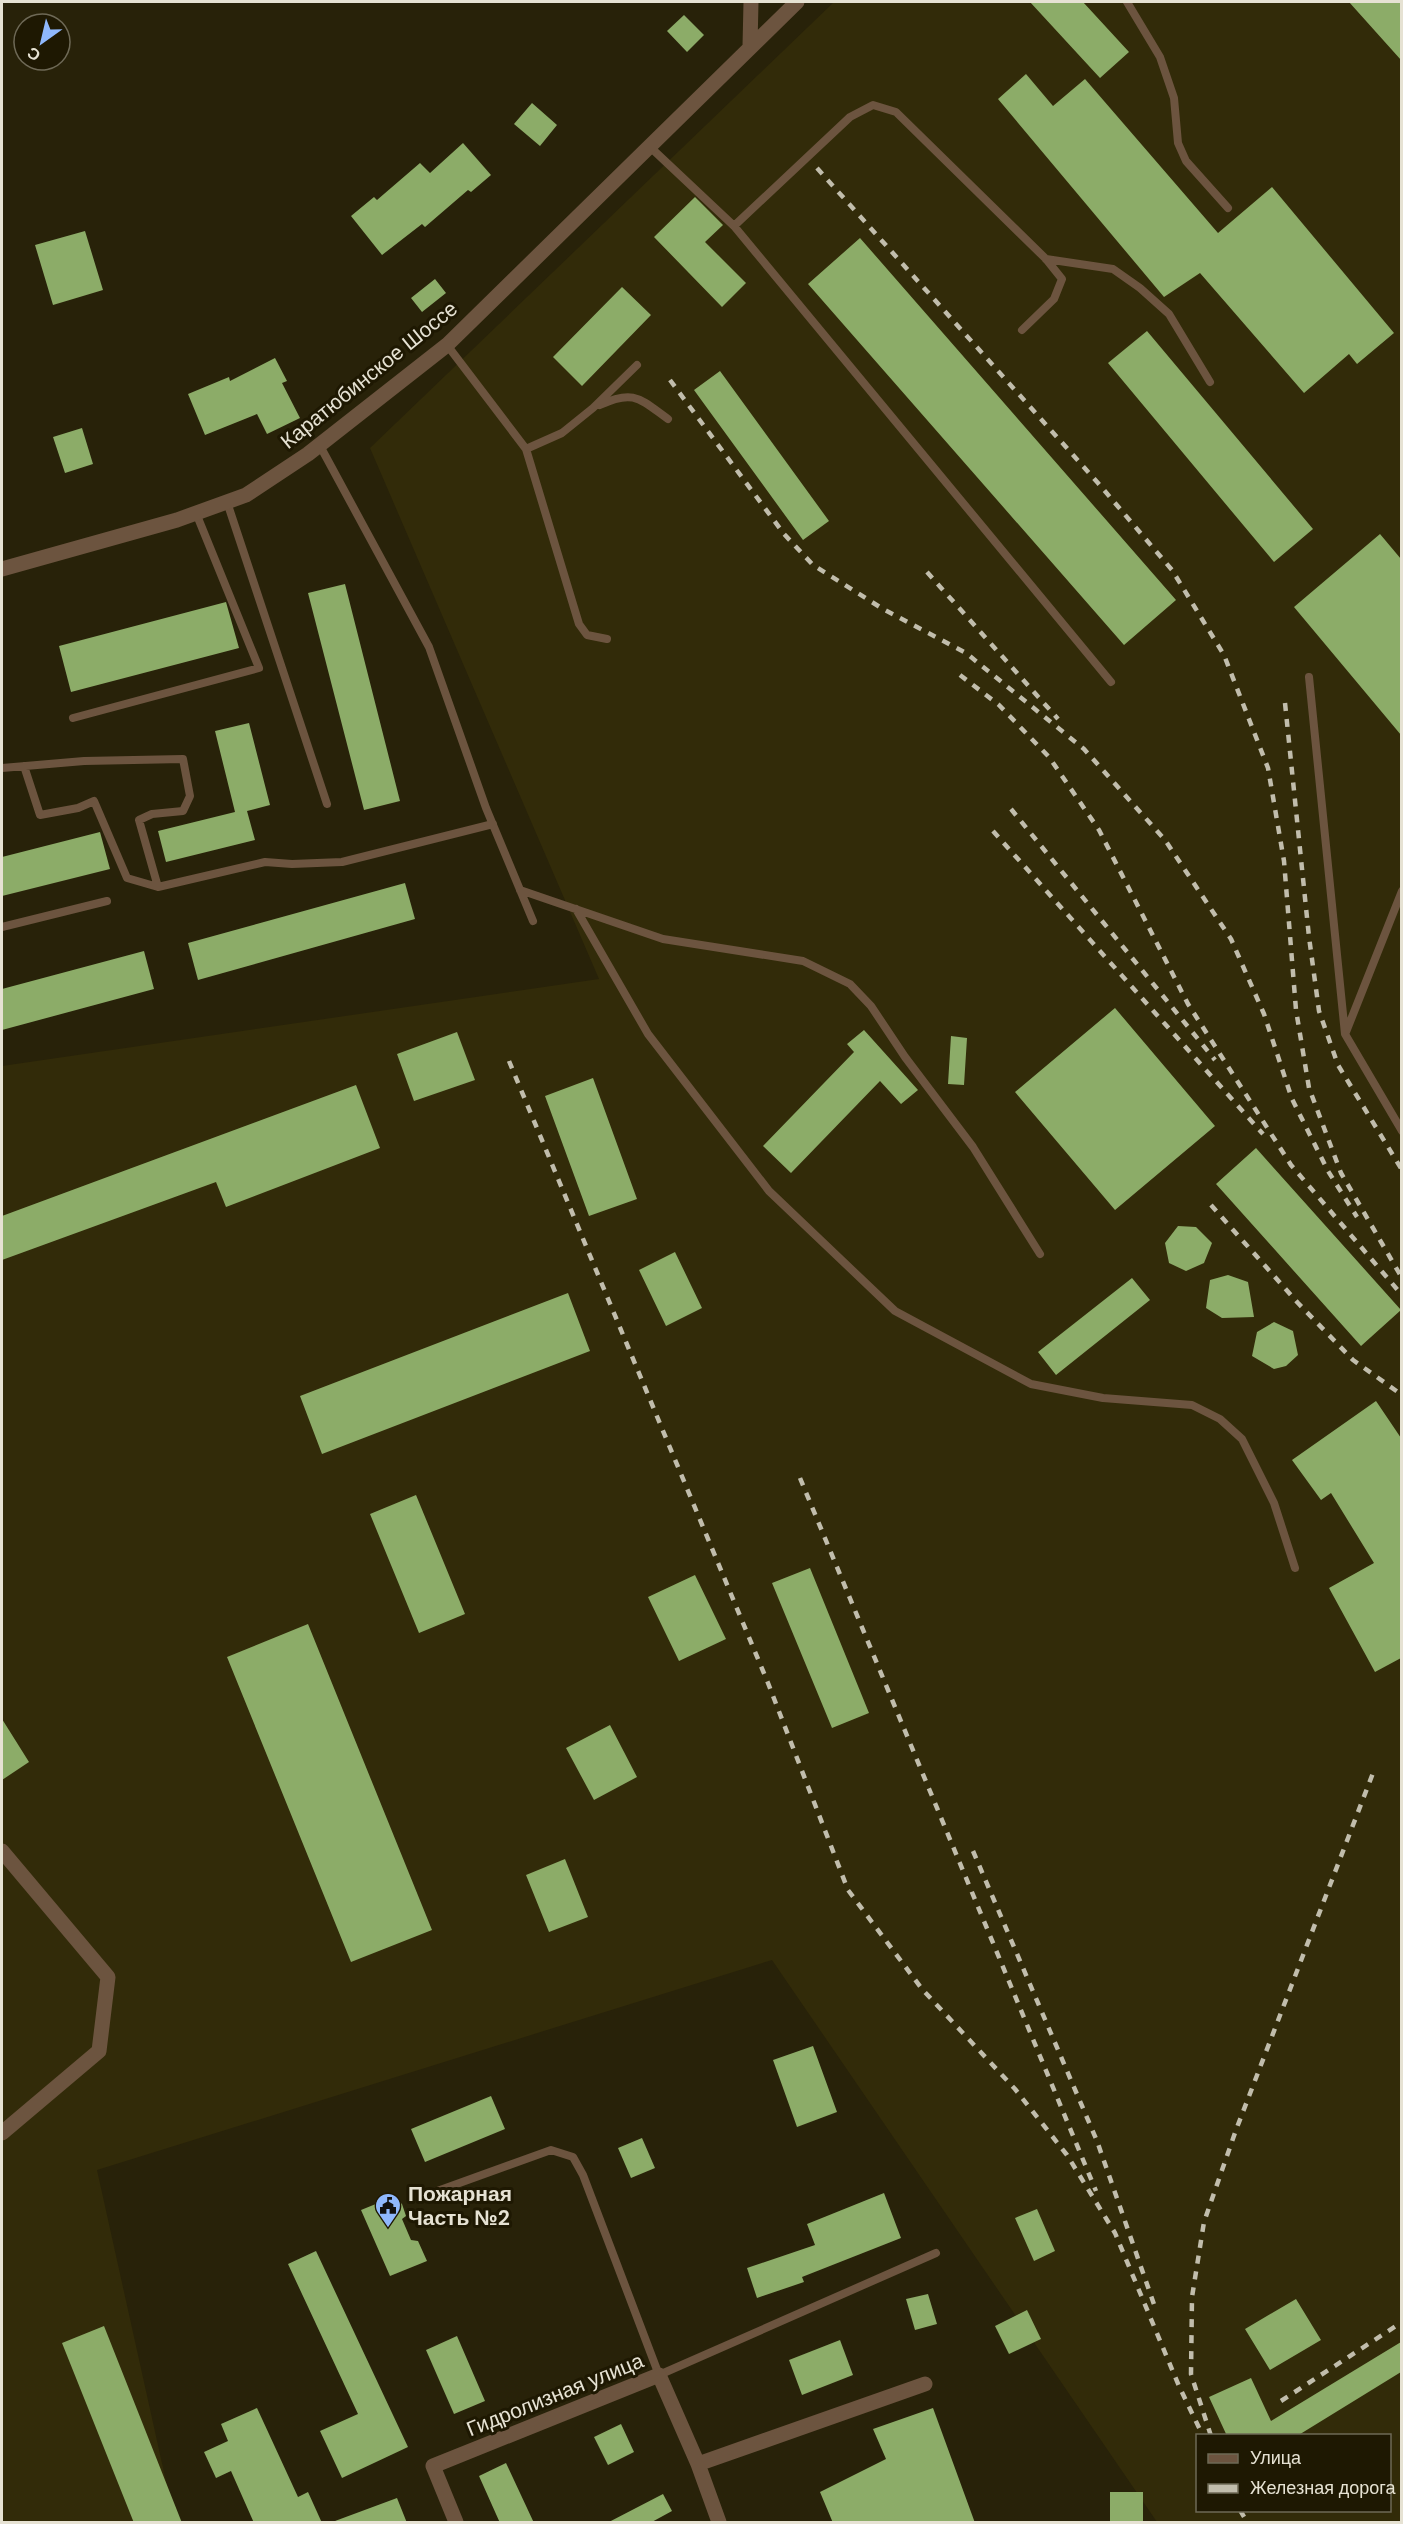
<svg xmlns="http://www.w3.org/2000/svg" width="1403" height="2524" viewBox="0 0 1403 2524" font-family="'DM Sans',sans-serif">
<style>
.built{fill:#322b09;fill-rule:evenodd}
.building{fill:#8cac68}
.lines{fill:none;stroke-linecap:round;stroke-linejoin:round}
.service{stroke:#6c543f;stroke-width:8}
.minor{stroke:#6c543f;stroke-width:15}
.rail{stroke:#c1bdac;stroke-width:4.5;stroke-dasharray:8 8;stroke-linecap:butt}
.labels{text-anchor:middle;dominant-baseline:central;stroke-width:6;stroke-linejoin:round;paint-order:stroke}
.street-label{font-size:21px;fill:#e6e2d3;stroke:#1e1802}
.poi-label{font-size:21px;font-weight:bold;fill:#e6e2d3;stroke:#1e1802;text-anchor:start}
</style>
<rect width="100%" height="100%" fill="#282209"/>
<path class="built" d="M834,2H1401V2522H1157L772,1960L97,2170L175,2522H2V1066L599,979L370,448ZM1198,2436H1390V2510H1198Z"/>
<path class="building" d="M1030,2H1083L1129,52L1100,78Z
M1349,2H1401V60Z
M684,15L704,35L687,52L667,31Z
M1026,74L1053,106L1085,79L1218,233L1272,187L1394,333L1357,364L1349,354L1304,393L1200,273L1164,297L998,99Z
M532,103L557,125L540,146L514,124Z
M463,143L491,175L471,192L468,190L425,227L422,224L382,255L351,216L374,197L377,200L420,163L430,173Z
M695,197L723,225L705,242L746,283L722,307L654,237Z
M85,231L103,290L53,305L35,245Z
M860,238L1176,600L1124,645L808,284Z
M435,279L446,293L422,312L411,298Z
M622,287L651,315L582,386L553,357Z
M1147,331L1313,529L1274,562L1108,363Z
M275,358L287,381L282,383L300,418L267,434L257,414L205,435L188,394L229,377L230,381Z
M720,371L829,521L803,540L694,390Z
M82,428L93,464L65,473L53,437Z
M1380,534L1401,559V735L1294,607Z
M345,584L400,801L364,810L308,593Z
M226,602L239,648L71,692L59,646Z
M249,723L270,805L247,811L255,840L166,862L158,831L235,812L215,731Z
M100,832L110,869L2,896V857Z
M405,883L415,919L198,980L188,943Z
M144,951L154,989L2,1030V989Z
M1115,1008L1215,1126L1115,1210L1015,1092Z
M864,1030L918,1090L901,1104L880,1081L791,1173L763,1146L854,1052L847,1044Z
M457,1032L475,1080L414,1101L397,1054Z
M951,1036L967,1038L964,1085L948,1084Z
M593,1078L637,1199L589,1216L545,1096Z
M356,1085L380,1148L226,1207L216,1182L2,1260V1216Z
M1256,1148L1401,1310L1361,1346L1216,1184Z
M1178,1226L1196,1227L1212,1243L1204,1263L1186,1271L1169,1263L1165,1243Z
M675,1252L702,1308L666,1326L639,1270Z
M1228,1275L1248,1282L1254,1317L1222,1318L1206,1308L1210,1280Z
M1132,1278L1150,1300L1056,1375L1038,1352Z
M568,1293L590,1351L322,1454L300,1396Z
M1274,1322L1293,1331L1298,1355L1286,1366L1274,1369L1252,1356L1257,1332Z
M1376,1401L1401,1438V1658L1375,1672L1329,1588L1374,1563L1331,1493L1321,1500L1292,1460Z
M416,1495L465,1614L419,1633L370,1514Z
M810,1568L869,1713L832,1728L772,1583Z
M695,1575L726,1639L679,1661L648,1597Z
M308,1624L432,1930L351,1962L227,1657Z
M2,1719L29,1762L2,1780Z
M610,1725L637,1777L594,1800L566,1748Z
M565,1859L588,1917L549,1932L526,1875Z
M813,2046L837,2112L797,2127L773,2060Z
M491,2096L505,2129L425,2162L411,2129Z
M642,2138L655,2168L631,2178L618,2148Z
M884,2193L901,2238L802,2277L804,2282L757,2298L747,2268L815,2245L807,2224Z
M393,2197L402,2204L406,2216L402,2219L411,2240L418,2241L427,2261L390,2276L361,2210Z
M1037,2209L1055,2251L1034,2261L1015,2218Z
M316,2251L408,2447L342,2478L320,2431L358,2414L288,2264Z
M928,2294L937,2324L915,2330L906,2299Z
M1296,2299L1321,2340L1270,2370L1245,2329Z
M1027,2310L1041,2339L1009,2354L995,2326Z
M104,2326L182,2523H134L62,2343Z
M457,2336L485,2401L454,2414L426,2350Z
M840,2340L853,2375L802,2395L789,2360Z
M1401,2342V2372L1297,2436H1227L1209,2397L1251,2378L1271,2421Z
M257,2408L298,2497L308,2492L322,2523H254L231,2471L216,2478L204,2452L228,2441L221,2424Z
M933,2408L975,2523H833L820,2492L886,2459L873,2429Z
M621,2424L634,2452L608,2465L594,2437Z
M506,2463L534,2523H500L479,2476Z
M1110,2492H1143V2523H1110Z
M663,2494L672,2511L650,2523H607Z
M397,2498L407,2523H335V2521Z"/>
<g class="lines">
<path class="service" d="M1127,2L1160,57L1174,98L1178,143L1186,161L1228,208
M649,146L734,226L1111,682
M734,226L850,117L873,105L896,112L1046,259L1062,279L1054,299L1022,330
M1046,259L1113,269L1140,288L1169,314L1210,382
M447,345L526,449L579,624L587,635L607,639
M600,405C634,389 640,399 668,419
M319,444L429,647L486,808L533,921
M526,449L562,433L593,408L637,365
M227,502L327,804
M1309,677L1345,1034L1402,1131
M73,718L259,668L196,513
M24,766L40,815L78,808L94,801L127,878L158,887
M2,768L84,761L183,759L190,796L183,811L152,814L139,820L158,887L265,862L292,864L342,862L493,824
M520,890L663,939L803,961L850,984L871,1006L905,1057L973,1147L1040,1254
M576,909L648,1034L769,1191L895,1311L1031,1384L1103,1398L1192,1405L1220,1419L1242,1439L1274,1503L1295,1568
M2,927L107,901
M1346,1032L1402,891
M429,2194L551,2150L573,2157L583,2175L659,2375L936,2253"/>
<path class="minor" d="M750,46L751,2
M2,569L177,520L246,495L308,454L447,345L797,2
M2,1851L108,1977L99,2051L2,2133
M698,2464L719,2522
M456,2522L433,2466L659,2375L698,2464L925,2384"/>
<path class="rail" d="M817,168L1098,483L1172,570L1224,655L1268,768L1284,861L1296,1010L1309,1088L1341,1173L1402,1278
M670,380L784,534L813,565L883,609L966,653L1084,749L1165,840L1231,939L1264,1014L1292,1099L1328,1171L1357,1217
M927,572L1058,719
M960,675L999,705L1049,757L1099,830L1188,1004L1291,1165L1402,1295
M1285,703L1309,937L1319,1011L1338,1065L1402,1170
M1011,809L1215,1060
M993,831L1263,1134
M509,1061L768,1683L848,1890L922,1989L1015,2089L1067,2155L1115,2233L1179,2386L1203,2436
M1211,1205L1298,1303L1353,1360L1402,1395
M800,1478L1096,2191
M973,1851L1097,2141L1156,2310
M1281,2401L1402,2322
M1211,2436L1191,2374L1192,2297L1204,2222L1236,2130L1373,1773
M1240,2510L1247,2522"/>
</g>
<defs>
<symbol id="civic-pin" viewBox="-11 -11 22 30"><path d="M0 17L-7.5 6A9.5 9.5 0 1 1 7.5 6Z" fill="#8fb8fd" stroke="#1e1802"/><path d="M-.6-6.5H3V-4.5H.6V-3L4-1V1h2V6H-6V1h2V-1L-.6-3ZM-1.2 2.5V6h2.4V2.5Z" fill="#111"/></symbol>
</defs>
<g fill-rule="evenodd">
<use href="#civic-pin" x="373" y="2191" width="30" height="40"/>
</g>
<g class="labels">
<g class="street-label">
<text transform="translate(369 375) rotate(-39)">Каратюбинское Шоссе</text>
<text transform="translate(555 2395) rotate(-22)">Гидролизная улица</text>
</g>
<g class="poi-label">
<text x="408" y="2194">Пожарная<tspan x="408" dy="24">Часть №2</tspan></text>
</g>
</g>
<rect width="1403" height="2524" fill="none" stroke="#e6e2d3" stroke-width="6"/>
<rect x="1196" y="2434" width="195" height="78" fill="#1e1802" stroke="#6e6956" stroke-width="1.5"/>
<rect x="1208" y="2454" width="30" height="9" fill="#6c543f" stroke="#6e6956" stroke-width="1.5"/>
<text x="1250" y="2464" font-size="18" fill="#e6e2d3">Улица</text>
<rect x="1208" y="2484" width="30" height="9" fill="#c1bdac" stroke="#6e6956" stroke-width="1.5"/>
<text x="1250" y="2494" font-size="18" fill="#e6e2d3">Железная дорога</text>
<g transform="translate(42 42) rotate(214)"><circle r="28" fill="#1e1802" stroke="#6e6956" stroke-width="1.5"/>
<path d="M0-4.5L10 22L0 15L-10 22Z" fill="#8fb8fd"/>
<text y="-9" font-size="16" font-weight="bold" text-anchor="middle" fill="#e6e2d3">С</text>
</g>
</svg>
